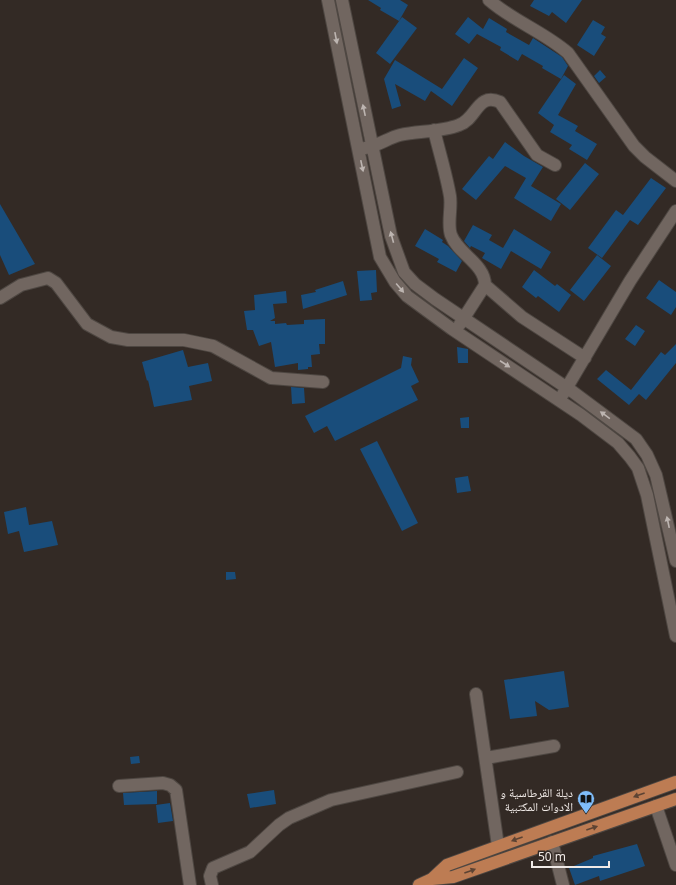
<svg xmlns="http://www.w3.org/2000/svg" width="676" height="885" viewBox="0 0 676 885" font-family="'Noto Sans','Noto Naskh Arabic',sans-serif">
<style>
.building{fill:#194d7b}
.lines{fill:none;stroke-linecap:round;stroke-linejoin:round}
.minor-casing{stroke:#4e4742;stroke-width:14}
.major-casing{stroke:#4e4742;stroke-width:14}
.minor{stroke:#716660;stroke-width:12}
.major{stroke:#bd7c53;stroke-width:12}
.oneway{fill:#bdb5b1}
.oneway2{fill:#5c4333}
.labels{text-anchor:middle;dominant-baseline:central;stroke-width:3;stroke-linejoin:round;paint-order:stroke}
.poi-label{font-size:12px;fill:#f0eae7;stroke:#332a25;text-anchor:end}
</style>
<rect width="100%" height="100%" fill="#332a25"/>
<path class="building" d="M368,0H400L408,5L399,21L380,10L381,8Z
M534,0H582L566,23L552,12L549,16L530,6Z
M402,17L417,28L390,64L376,53Z
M468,17L483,29L489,18L507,29L506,32L529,45L533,38L562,57L568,66L561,79L542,68L543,66L522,54L518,61L500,50L501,47L477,34L469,44L455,34Z
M593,20L605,27L601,34L606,37L594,56L577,45Z
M464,58L478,68L452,106L431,91L425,101L395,84L401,106L392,109L384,79L395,60L442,89Z
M600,70L606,77L599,83L594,76Z
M564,75L576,84L558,115L578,126L575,131L597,144L587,160L569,149L572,145L550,132L554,125L538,113Z
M505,142L524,156L543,167L531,186L561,204L551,221L514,198L526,178L505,166L476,200L462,189L489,156L493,159Z
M585,163L599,174L570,210L556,199Z
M651,178L666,188L638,225L630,220L602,258L588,248L616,210L623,215Z
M0,204L35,264L9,275L0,255Z
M473,225L492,235L489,240L503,248L514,229L551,252L541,269L511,251L501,269L482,258L485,253L471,246L470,248L464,241Z
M425,229L443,240L442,242L448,246L462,261L456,272L437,262L439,259L415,246Z
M597,255L611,266L584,301L570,290Z
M376,270L377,292L371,293L372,300L360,301L357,271Z
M534,270L555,286L557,284L571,295L559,312L538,296L536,298L522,287Z
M659,280L676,292V307L671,315L646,298Z
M343,281L347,295L303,309L301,295L316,292L315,290Z
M286,291L287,303L273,304L275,318L270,321H275V324L286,323L287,325L304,324V320L325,319V344H319L320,354L311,355L312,367H308V369L298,370V363L275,367L271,342L259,346L253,330H247L244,311L255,310L254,295Z
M636,325L645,331L635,346L625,339Z
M676,344V363L646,400L639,394L629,405L597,379L606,370L631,390L661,352L665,355Z
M457,347L468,349V363H458Z
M183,350L188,367L208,363L212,381L189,386L192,400L154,407L148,380L147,381L142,362Z
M403,356L412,358L411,365L419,382L411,386L418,400L335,441L327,426L314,433L305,416L401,368Z
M291,387L304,388L305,403L292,404Z
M469,417V428H461L460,418Z
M377,441L418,523L402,531L360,449Z
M468,476L471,491L457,493L455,478Z
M26,507L29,525L52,521L58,545L24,552L19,531L8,534L4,512Z
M226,572H235L236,579L226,580Z
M564,671L569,707L549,710L535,701L537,716L510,719L504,680Z
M139,756L140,763L131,764L130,757Z
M274,790L276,804L250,808L247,794Z
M157,791V804L124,805L123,793Z
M170,803L173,821L158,823L156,805Z
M637,844L645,866L600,881L599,876L575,885L569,868L593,858V856Z"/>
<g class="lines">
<defs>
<path id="minor" d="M328,0L380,257L395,282L407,296L452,329L581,415L618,443L630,457L638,468L647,495L676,636
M342,0L391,236L404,272L415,284L435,299L573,392L636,439L647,455L656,475L676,561
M489,0C513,21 544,32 568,53L634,146L645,157L676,181
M434,130C439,151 446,173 450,196C452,208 447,224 451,235C458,254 485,264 485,285L460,324
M365,148C378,146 388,138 400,135C418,131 442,132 459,125C477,119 477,92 500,102L537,155L555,165
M485,285L522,317L585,358
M0,298L21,285L48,278L56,283L87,324L111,337L128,340H184L213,346L271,378L323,382
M563,394L630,281L676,211
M476,694L498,846
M486,758L554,746
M119,786L163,783L170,785L176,790L190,885
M656,806L676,865
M552,842L563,885
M212,885L210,876L213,868L250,852L279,825L289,818L331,800L457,772"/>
<path id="major" d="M432,879L453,877L676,799
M419,885L432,879L447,865L676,782"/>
</defs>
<use href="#minor" class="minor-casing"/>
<use href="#major" class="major-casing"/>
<use href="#minor" class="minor"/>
<use href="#major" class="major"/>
</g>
<defs><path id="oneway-solid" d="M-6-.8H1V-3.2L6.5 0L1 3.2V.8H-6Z"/></defs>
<g class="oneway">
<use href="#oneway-solid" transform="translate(336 38) rotate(79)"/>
<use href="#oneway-solid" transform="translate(364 110) rotate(-102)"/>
<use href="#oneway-solid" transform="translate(362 166) rotate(78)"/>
<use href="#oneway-solid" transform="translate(392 237) rotate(-105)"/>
<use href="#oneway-solid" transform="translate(400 288) rotate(50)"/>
<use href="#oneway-solid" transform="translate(505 364) rotate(33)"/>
<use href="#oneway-solid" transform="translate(605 415) rotate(-144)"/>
<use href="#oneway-solid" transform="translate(668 522) rotate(-102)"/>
</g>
<g class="oneway2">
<use href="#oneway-solid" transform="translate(639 795) rotate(160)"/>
<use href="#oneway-solid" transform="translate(592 828) rotate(-19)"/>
<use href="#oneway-solid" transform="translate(517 839) rotate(160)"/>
<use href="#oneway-solid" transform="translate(470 871) rotate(-20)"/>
</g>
<defs>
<symbol id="library-pin" viewBox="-11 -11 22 30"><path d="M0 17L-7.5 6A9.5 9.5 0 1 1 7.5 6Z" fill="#7fbdfa" stroke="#332a25"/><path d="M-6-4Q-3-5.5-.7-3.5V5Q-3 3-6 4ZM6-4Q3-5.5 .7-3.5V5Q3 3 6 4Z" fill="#111"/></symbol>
</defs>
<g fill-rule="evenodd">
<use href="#library-pin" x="576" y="789" width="20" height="27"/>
</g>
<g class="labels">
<g class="poi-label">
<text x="573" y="792">ديلة القرطاسية و<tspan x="573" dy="14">الادوات المكتبية</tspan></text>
</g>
</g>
<path d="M532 861v6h77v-6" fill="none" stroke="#f0eae7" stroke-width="2"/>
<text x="538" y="861" font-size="12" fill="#f0eae7" stroke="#332a25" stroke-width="3" paint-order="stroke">50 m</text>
</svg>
